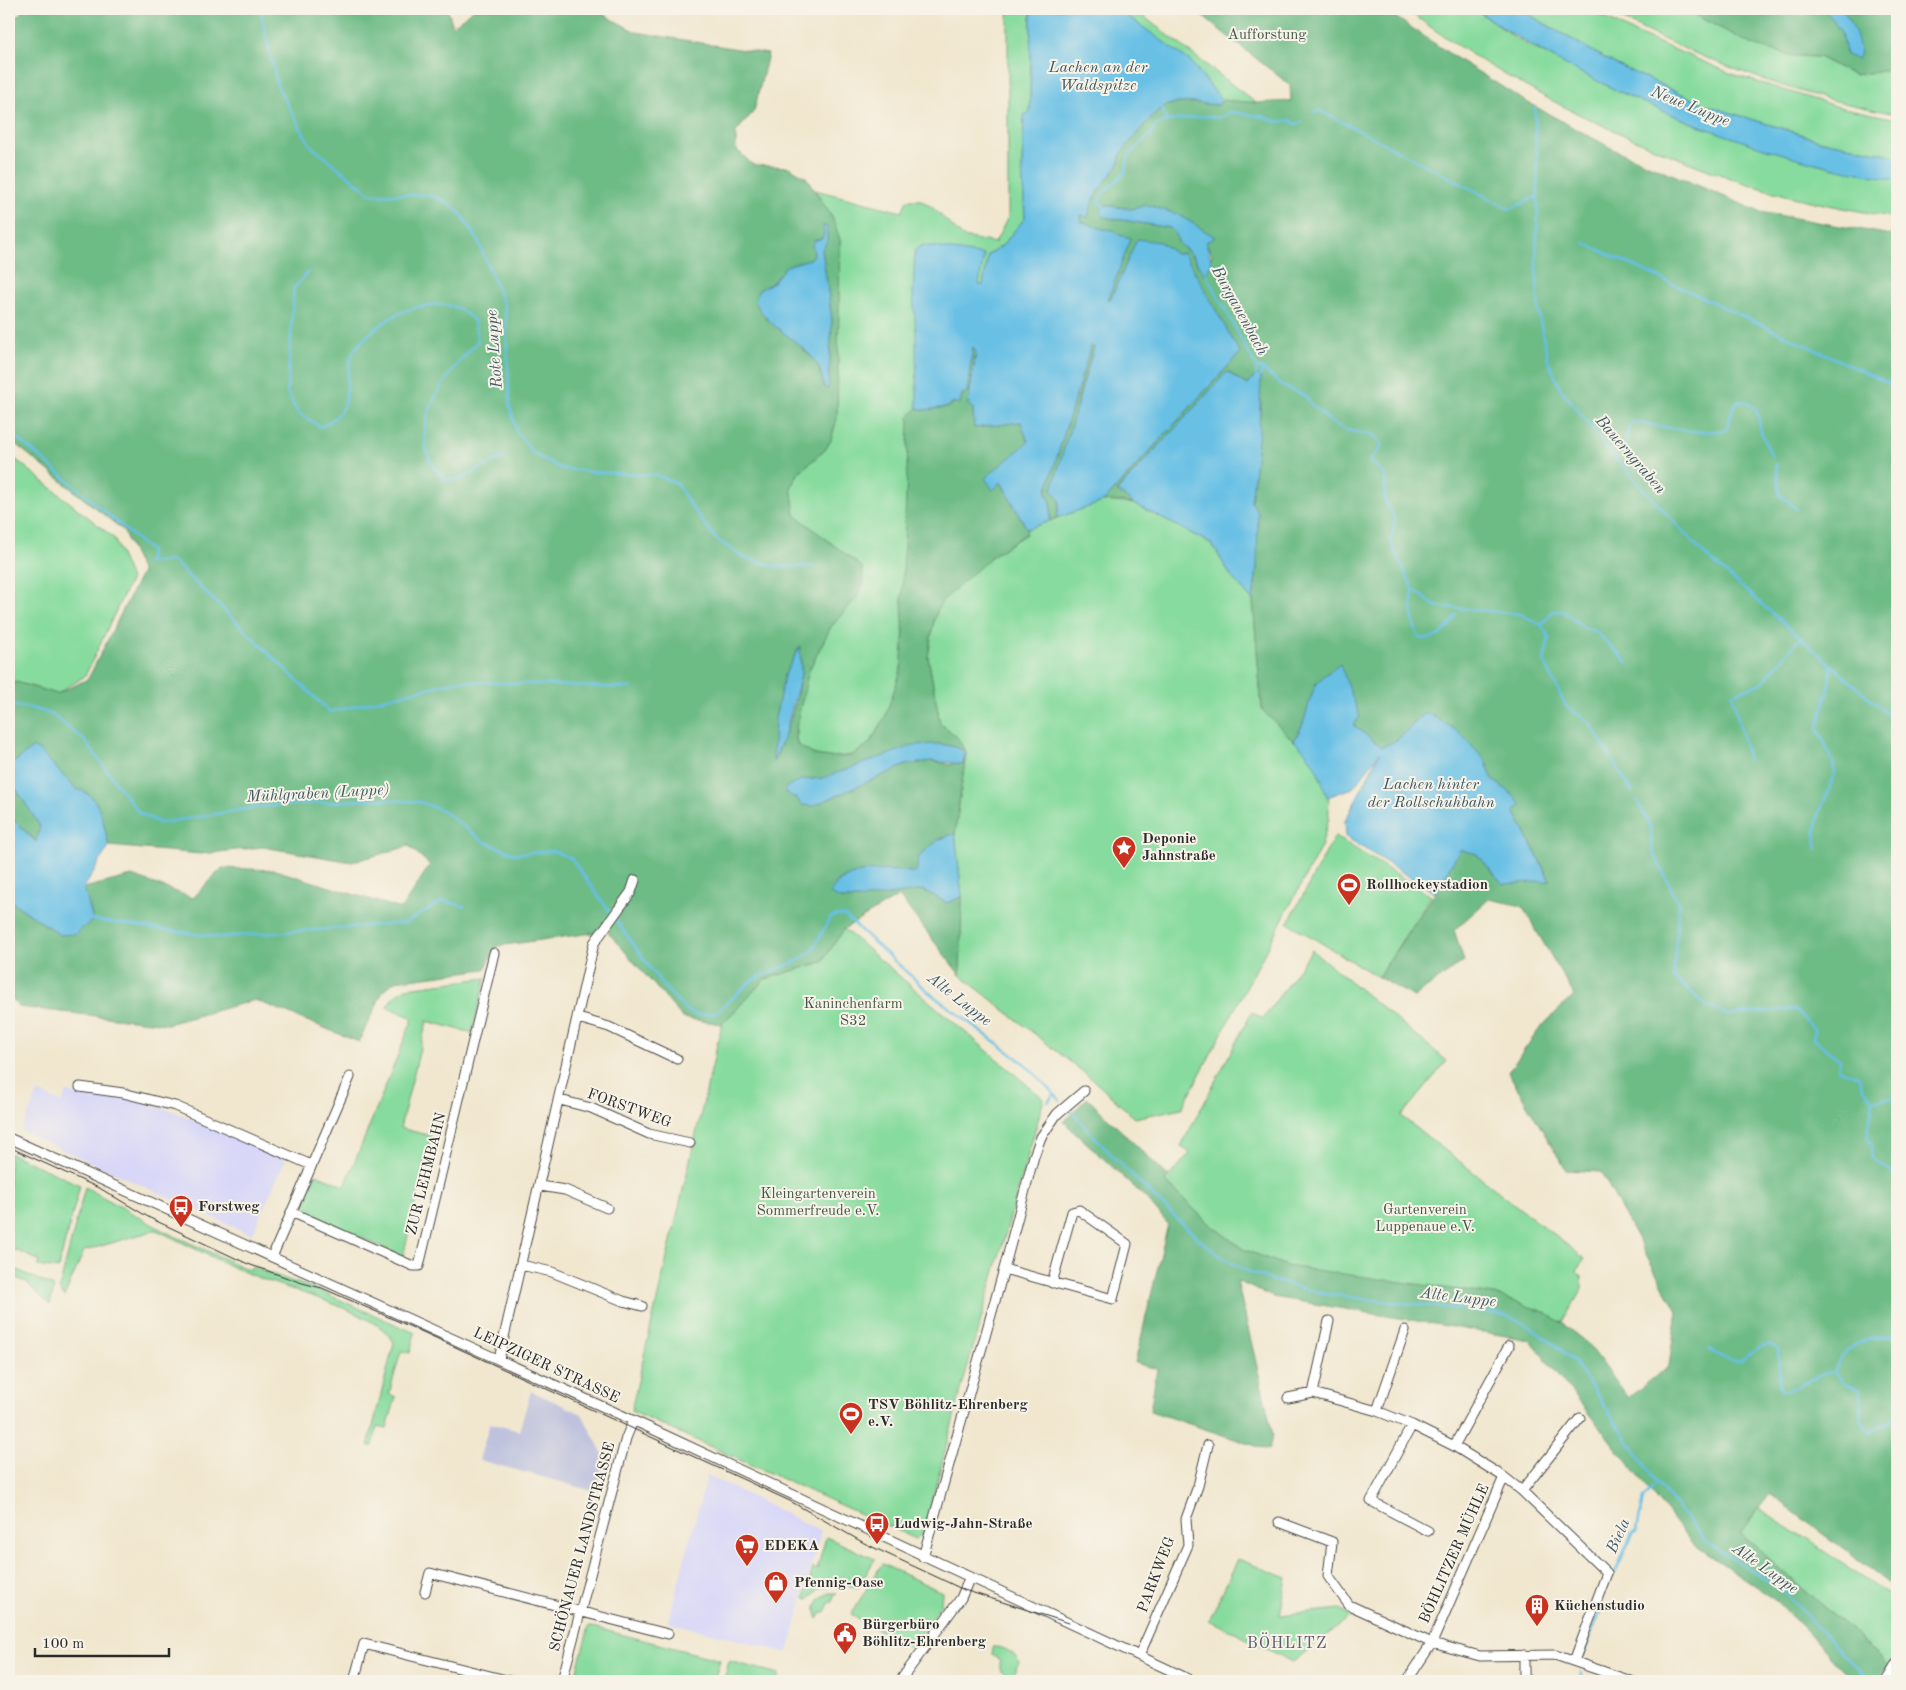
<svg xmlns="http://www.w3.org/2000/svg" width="1906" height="1690" viewBox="0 0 1906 1690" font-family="'Old Standard TT',serif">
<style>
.built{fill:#d8d7f8}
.industrial{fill:#bfc2dd}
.green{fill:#87db9e;stroke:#598364}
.forest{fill:#6dbb85;stroke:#4c7358;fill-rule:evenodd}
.water{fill:#68c0e5;stroke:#4a7688}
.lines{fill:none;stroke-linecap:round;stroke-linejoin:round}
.stream{stroke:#68c0e5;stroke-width:2.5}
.minor-casing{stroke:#494744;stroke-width:11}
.minor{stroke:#fff;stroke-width:9}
.tram{stroke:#2b2b2b;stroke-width:1}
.labels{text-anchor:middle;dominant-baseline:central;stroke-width:4;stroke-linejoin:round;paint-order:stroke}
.park-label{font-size:15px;fill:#425748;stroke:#f7f3e8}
.poi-label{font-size:15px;font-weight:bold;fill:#2b2b2b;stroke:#f7f3e8;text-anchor:start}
.street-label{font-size:15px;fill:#2b2b2b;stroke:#f7f3e8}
.water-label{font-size:16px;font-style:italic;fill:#3d5863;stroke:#f7f3e8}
.neighbourhood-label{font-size:16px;letter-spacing:1px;fill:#615d70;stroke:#f7f3e8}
</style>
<rect width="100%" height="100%" fill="#f7f3e8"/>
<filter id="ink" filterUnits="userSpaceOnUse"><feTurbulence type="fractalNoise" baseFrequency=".02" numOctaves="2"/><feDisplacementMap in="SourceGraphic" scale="10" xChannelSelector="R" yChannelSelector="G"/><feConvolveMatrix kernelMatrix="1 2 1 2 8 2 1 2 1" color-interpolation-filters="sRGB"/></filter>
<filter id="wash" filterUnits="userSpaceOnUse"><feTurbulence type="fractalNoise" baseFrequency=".0096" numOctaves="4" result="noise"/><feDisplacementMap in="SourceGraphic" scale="20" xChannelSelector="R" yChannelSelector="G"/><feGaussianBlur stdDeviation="1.12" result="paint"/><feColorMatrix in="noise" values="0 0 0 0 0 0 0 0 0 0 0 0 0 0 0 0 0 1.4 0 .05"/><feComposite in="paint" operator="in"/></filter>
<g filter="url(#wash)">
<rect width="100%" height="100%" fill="#f1e7cf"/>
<path class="built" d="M77,1089L136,1100L170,1110L286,1158L252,1235L21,1131L38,1092L62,1103L67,1091L75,1095Z
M707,1475L821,1531L788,1653L668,1622Z"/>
<path class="industrial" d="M531,1391L582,1414L604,1456L597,1492L479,1460L490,1423L519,1431Z"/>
<path class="green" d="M1008,9H1031L1030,113L1024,115L1022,166L1025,218L1002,246L988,255L1104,501L1134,504L1212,544L1231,576L1253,601L1262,710L1327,715L1329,818L1321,847L1182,1108L1135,1118L1092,1079L960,975L962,897L955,833L966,753L957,737L940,723L928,657L934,618L941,601L992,556L1026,534L902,600C903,623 905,646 901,669C897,689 884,728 870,743C861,752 851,756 839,757C823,758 809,755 797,744C792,711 812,655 830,628C838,617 849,606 858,596L805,525L795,515L791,487L799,472L825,450L831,440L837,418L840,240L833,219L815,190L902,212L907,200H921L933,208L963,237L995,243L1008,217Z
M1101,9H1134L1256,103L1222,100L1190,61Z
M1406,9H1475L1520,41L1606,85L1701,127L1819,164L1897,180V218C1853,210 1807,202 1764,189C1730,179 1697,166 1664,152C1573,115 1485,69 1406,9Z
M1519,9H1590L1628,30L1735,75L1839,107L1897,119V156L1822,141L1706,105L1615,64Z
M1603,9H1683L1794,56L1819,57L1853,75L1890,70L1897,72V114C1794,96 1694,58 1603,9Z
M9,454L114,538L131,579L85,676L57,694L9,680Z
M1335,836L1431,896L1378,977L1288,923Z
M844,929L1044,1099L964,1379L924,1531L916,1539L631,1411L722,1024L765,979L822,962Z
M1312,950L1447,1061L1401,1116L1585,1259L1576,1271L1582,1277V1289L1562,1323L1542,1311L1286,1266L1243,1249L1208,1223L1165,1181L1190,1153L1181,1146L1252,1012L1263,1019Z
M486,978L472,1033L427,1021L400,1128L431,1136L403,1257L299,1209L316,1174L345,1186L413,1018L387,1007L393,997L406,988Z
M9,1153L80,1185L58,1269L37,1266L40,1261L9,1247Z
M85,1187L164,1231L242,1267L250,1270L251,1267L320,1291L415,1333L410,1353L401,1351L389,1394L396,1397L387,1428L377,1426L373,1446H368L394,1343C382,1313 285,1289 254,1276C221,1263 189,1245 156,1230L84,1251L64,1297L59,1289Z
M9,1266L54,1287L50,1305L26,1282L9,1275Z
M1759,1507L1897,1601V1652L1889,1665L1740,1533Z
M826,1537L875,1559L857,1589L840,1581L838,1585L820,1588L809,1599L805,1598L813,1568L817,1570Z
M1238,1559L1287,1578L1280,1615L1340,1609L1351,1616L1293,1662L1209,1620Z
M882,1564L942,1592L941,1604L910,1648L851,1614Z
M829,1593H837L834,1595L833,1602L829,1603L825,1613H822L818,1619C813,1606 817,1599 829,1593Z
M589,1626L720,1660L714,1681H574Z
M993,1647C1003,1646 1016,1653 1019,1663L1012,1675L1008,1676L1000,1670V1660L992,1655Z
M729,1661L779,1674L777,1681H724Z"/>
<path class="forest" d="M25,9H447L453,26L474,9H593L636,32L768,54L754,111L736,132V149L753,165L789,167L806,177L833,219L840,240L837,418L831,440L825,450L799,472L791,487L795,515L862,567L863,583L858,596L831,627L809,670L795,732L797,744L814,755L829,757L852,756L870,743L885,717L901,670L904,633L902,600L909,417L917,408L925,410L949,407L967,392L973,347L976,352L968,404L973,409L974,428L1021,422L1028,442L1000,481L1027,529L1026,534L992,556L942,601L934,619L928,657L940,723L957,737L966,753L955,833L938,840L916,872C888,871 858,866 835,884L840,899H861L923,890L947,903L962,897L960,975L899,896L844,929L822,962L765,979L722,1024L683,1018L607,931L497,946L485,969L395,981L383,991L359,1042L255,1000L167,1024L18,1007L9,993V900L60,935L93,920L84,888L132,876L193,898L222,868L275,870L401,909L430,865L409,846L352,862L263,847L201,854L109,846C103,825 102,794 76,789L41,752L32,748L15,762L9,759V680L57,694L88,679L142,572L123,530L9,439V24ZM824,234H828L822,249L832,320L827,388L824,386L818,364L789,335L765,318L759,290L772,283L786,266L810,259ZM799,647C807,676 788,733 774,760L784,676ZM940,744L956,747L965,752L951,765L931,761L906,765L813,806L802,805L798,800L801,780L823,778Z
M1193,9H1379L1397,18L1456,58L1523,100L1613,149L1760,212L1897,236V1590L1770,1494L1740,1533L1889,1665L1877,1681H1854L1777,1601L1692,1543L1530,1340L1273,1297L1237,1281L1273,1435L1268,1450L1150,1411L1157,1369L1135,1363L1168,1224L1146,1198L1064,1122L1087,1098L1169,1177L1165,1181L1208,1223L1243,1249L1286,1266L1495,1295L1542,1311L1562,1323L1589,1345L1628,1398L1669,1366L1677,1311L1601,1172L1566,1170L1508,1072L1541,1027L1574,995L1522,906L1489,899L1454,930L1464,961L1414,997L1378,977L1435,893L1460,850L1477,854L1503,884L1550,880L1514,811L1521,805L1512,794L1493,780L1485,760L1426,712L1397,740L1382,747L1353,725L1360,717L1316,683C1311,703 1306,724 1293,740L1262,710L1253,601L1257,566L1251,502L1261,402L1247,385L1228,372L1117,490L1134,504L1115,501L1103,502L1240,353L1176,254L1160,242L1108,300L1119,235L1114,230L1103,229L1082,222L1081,214L1088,217C1092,193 1105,184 1118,165C1120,162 1119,158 1121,155C1126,145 1153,114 1161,108C1177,99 1201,104 1218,105L1222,100L1257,103L1291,101L1290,85ZM1106,205L1131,209L1148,205L1179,215L1214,237L1206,242L1212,255L1204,274L1193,257L1178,242L1177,236L1170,228L1104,217L1101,213Z
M1683,9H1897V72L1890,70L1854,75L1819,57L1794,56L1755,46Z
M1091,346H1094L1078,398L1057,518L1050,521L1051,502L1046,493Z
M9,783L16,789L40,826L37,842L15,821L9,818Z"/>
<path class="water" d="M1031,9H1118L1190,61L1222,100L1218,105C1201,104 1177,99 1161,108C1153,114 1126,146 1121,155C1119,158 1120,162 1118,165C1105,183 1092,195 1088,218L1081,215L1082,222L1103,229L1114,230L1119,235L1131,238L1108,300L1111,298L1137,239L1160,242L1176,254L1184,253L1240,353L1103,502L1057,518L1060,501L1052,489L1094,347L1091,346L1046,493L1051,502L1050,521L1027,529L1001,482L993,490L985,478L1028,442L1021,422L974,428L973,409L968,404L976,353L973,347L967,392L962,394L960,404L952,402L949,407L925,410L917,408L916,332L913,295L915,250L923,245L984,255L979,285H983L988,255L1002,246L1025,218L1022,166L1024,115L1030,112Z
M1475,9H1519L1615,64L1706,105L1822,141L1897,156V180C1871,175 1845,171 1819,164C1703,134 1572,78 1475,9Z
M1823,9H1841C1854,21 1857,37 1861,53L1858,59L1846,55C1844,35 1838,23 1823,9Z
M1106,205L1131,209L1148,205L1179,215L1215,237L1206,242L1212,263L1204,275L1194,257L1178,242L1177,236L1170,228L1104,217L1101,213L1102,206Z
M823,225L827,227V242L822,249L832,320L828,389L824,387C822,380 821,370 817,364C801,339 764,327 755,300L759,290L772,283L786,266L810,259L814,254L812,245L815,240L822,239L824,234Z
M1227,372L1247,385L1256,375L1261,376L1259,432L1251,502L1258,512L1257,566L1253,601L1231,576L1212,544L1134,504L1117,491Z
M800,646L801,675L785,734L773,762L775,719L784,676Z
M1340,664L1360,717L1353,725L1382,747L1397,740L1426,712L1459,732L1485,760L1493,780L1512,794L1521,805L1514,811L1550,881L1503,884L1477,854L1460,850L1435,893L1346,837L1345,821L1380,753L1353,788L1327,797C1320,774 1312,755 1293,740C1308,723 1306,703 1316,685C1320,677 1333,670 1340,664Z
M940,744L956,747L965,752L963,764L931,761L906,765L813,806L802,805L798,800L785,792L786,787L801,780L823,778L914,745Z
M33,747L41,752L76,789C102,794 103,825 109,846L84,888L93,920L75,934L60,935L9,900V821H15L36,842L40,826L16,789L9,783V759L15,762Z
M955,833L962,897L947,903L923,890L861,899H840L830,894C845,863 887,871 916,872L919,856L938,840Z"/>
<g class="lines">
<path class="stream" d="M260,9L278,88L311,146L371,194L428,195L445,201L460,213L478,240L505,308L510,406L517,432L533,453L560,468L593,472L657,475L677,484L693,509L716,539L743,557L777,567L814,566
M1162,108L1167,121
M1535,108L1538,196L1536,264L1539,316L1548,360L1560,388L1619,462L1703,553L1897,722
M1314,112L1320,111L1331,116L1510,209L1538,196
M1105,207L1098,203L1105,191L1125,173L1129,155L1151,134L1156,125L1167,121L1207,116L1219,118L1231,112L1265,117L1277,122L1290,120L1295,124L1303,122
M1584,243L1897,387
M1204,271L1257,368L1263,369L1284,387L1304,395L1313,406L1331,422L1346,430L1374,435L1382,446L1369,461L1385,474V501L1395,518L1391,543L1413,589L1435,606L1521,614L1541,625L1549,637L1544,661L1566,706L1589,722L1632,792
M308,272L294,288L287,392L298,413L321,427C360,407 339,383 354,351C356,346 362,342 366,337C390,314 418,300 452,306C459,307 468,316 474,320L478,341C449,373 412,413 429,459C432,466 440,474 445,480L461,479L505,456
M1256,375L1257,368
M1261,376L1263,369
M9,431L151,551L148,562L173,561L330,712L457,681L632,688
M1776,464L1780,495L1797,509
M1626,469C1630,454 1622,435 1632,422C1662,425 1697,437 1726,429C1732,420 1730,407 1738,401L1746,402L1757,410L1761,432L1772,456
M1413,589C1411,608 1411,621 1419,638C1439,641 1446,631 1456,615
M1541,625L1553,611H1563L1584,628L1595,631L1628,663
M9,705L32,708L53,715L84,740L139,813L160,823L259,807L376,799L420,802L442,810L483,841L515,854L553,851L571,858L664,987L687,1011L697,1015L716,1013L752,980L797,961L812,951L830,918L837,915L845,916L931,994L1025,1064L1060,1100
M1748,760L1732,694L1762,683L1801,637
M1637,800L1651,828L1652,850L1679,904L1673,977L1707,1006L1728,1015L1795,1009L1815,1030L1813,1038L1840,1060L1838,1069L1859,1077L1863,1089L1873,1101L1867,1139L1873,1146L1871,1152L1873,1159L1895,1174L1897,1178
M1817,849L1815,834L1819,814L1835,773L1833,761L1818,729L1825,698L1828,695L1831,664
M93,920L219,937L405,923L443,901L464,906
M1873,1101L1897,1096
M1048,1102L1054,1094
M1071,1111C1102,1146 1135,1179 1169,1211C1193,1234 1219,1260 1250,1272C1330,1305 1420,1300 1504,1315L1525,1324L1549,1340L1573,1360L1657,1483L1706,1541L1786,1594L1870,1681
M1709,1349C1747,1375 1737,1353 1770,1344L1778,1348L1780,1388L1783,1391C1802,1390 1817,1371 1834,1372L1845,1384L1860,1390L1862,1421L1870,1433L1897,1416
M1834,1372C1847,1338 1865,1340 1897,1335
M1615,1573L1632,1534L1637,1531L1643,1498L1657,1483
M1583,1656L1601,1609
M1581,1681V1672"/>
</g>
</g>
<g filter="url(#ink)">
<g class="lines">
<defs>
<path id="minor" d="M578,1018L609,1027L677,1059
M80,1087L123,1093L175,1106L311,1165
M560,1100L591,1108L649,1134L690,1143
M9,1138L652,1429L1193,1681
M540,1186L565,1190L607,1208
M291,1212L413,1266H419L494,953
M272,1257L350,1077
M521,1265L552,1272L623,1301L642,1306
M1004,1269L1113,1299L1127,1244L1079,1210L1072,1212L1052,1283
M499,1359L594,943L631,892L635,880
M1313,1393L1329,1321
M1288,1398L1313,1393L1331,1398L1377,1411L1412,1425L1454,1446L1504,1477L1522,1491L1607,1573L1574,1661
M1377,1411L1405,1330
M1412,1425L1371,1501L1428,1531
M1454,1446L1509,1346
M1522,1491L1580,1418
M1279,1522L1332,1542L1328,1576L1349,1605L1432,1643L1480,1656L1555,1655L1631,1681
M923,1557L1004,1269L1034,1156L1041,1137L1057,1114L1084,1091
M425,1592L430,1573L668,1634
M1524,1655V1681
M1139,1656L1188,1545L1186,1519L1198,1486L1208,1445
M354,1681L364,1644L510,1681
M562,1681L626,1438L633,1421
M900,1681L961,1598L970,1577
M1407,1681L1432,1643L1504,1477
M1886,1681L1897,1663"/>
</defs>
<use href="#minor" class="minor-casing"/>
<use href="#minor" class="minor"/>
<path class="tram" d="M9,1147L101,1189L150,1218L248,1264L302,1283L322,1288L425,1333L790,1501L864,1543L943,1580L964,1590L1069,1623"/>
</g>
</g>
<defs>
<symbol id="sight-pin" viewBox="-11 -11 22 30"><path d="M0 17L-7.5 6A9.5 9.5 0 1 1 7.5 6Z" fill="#c8321e" stroke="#f7f3e8"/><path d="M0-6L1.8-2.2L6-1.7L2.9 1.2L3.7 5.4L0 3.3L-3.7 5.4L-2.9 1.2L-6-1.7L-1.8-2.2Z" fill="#fff"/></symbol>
<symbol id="stadium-pin" viewBox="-11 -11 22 30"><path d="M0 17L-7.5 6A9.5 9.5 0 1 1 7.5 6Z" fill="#c8321e" stroke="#f7f3e8"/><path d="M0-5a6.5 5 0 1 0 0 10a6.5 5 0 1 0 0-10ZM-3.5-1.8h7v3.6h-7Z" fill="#fff"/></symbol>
<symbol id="bus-pin" viewBox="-11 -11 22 30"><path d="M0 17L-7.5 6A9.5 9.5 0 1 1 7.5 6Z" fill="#c8321e" stroke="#f7f3e8"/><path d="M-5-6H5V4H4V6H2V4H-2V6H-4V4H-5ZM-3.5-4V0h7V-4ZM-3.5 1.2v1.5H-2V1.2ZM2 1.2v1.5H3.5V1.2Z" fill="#fff"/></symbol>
<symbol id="supermarket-pin" viewBox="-11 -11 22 30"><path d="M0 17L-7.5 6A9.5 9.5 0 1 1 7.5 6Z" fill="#c8321e" stroke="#f7f3e8"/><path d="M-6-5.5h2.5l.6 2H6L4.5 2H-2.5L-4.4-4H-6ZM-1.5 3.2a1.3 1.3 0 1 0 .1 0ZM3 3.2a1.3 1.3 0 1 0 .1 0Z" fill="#fff"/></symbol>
<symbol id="shop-pin" viewBox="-11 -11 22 30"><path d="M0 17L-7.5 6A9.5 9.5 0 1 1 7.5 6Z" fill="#c8321e" stroke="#f7f3e8"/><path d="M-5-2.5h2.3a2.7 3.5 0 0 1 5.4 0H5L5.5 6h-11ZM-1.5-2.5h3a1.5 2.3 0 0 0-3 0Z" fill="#fff"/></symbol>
<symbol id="building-pin" viewBox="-11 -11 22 30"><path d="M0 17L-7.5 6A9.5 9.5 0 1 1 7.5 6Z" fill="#c8321e" stroke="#f7f3e8"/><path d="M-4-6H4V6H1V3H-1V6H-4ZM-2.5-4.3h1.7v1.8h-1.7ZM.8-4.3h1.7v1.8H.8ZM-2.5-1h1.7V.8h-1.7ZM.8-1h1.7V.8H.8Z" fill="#fff"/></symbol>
<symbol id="civic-pin" viewBox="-11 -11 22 30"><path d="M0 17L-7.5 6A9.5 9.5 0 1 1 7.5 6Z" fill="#c8321e" stroke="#f7f3e8"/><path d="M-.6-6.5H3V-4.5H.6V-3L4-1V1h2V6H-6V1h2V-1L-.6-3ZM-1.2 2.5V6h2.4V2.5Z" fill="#fff"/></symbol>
</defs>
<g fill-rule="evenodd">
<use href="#sight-pin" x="1110" y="834" width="28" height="38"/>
<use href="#stadium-pin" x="1335" y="871" width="28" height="38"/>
<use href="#bus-pin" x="167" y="1193" width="28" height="38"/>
<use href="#stadium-pin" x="837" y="1400" width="28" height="38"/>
<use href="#bus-pin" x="863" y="1510" width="28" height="38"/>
<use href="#supermarket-pin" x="733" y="1532" width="28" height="38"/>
<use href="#shop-pin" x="762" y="1569" width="28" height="38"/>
<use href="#building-pin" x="1523" y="1592" width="28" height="38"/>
<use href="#civic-pin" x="831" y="1620" width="28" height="38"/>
</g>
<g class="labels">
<g class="park-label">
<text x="1267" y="35">Aufforstung</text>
<text x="853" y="1004">Kaninchenfarm<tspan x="853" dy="17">S32</tspan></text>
<text x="818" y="1194">Kleingartenverein<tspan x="818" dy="17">Sommerfreude e.V.</tspan></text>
<text x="1425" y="1210">Gartenverein<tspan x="1425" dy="17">Luppenaue e.V.</tspan></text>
</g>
<g class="poi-label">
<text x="1142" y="839">Deponie<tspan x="1142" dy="17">Jahnstraße</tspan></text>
<text x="1366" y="885">Rollhockeystadion</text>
<text x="198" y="1207">Forstweg</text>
<text x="868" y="1405">TSV Böhlitz-Ehrenberg<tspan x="868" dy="17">e.V.</tspan></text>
<text x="894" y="1524">Ludwig-Jahn-Straße</text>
<text x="764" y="1546">EDEKA</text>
<text x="794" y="1583">Pfennig-Oase</text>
<text x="1554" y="1606">Küchenstudio</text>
<text x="862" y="1625">Bürgerbüro<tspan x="862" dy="17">Böhlitz-Ehrenberg</tspan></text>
</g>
<g class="street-label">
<text transform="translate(629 1109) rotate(20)">FORSTWEG</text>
<text transform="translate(427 1174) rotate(-76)">ZUR LEHMBAHN</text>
<text transform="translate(546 1366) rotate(25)">LEIPZIGER STRASSE</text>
<text transform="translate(583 1547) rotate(-75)">SCHÖNAUER LANDSTRASSE</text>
<text transform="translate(1455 1554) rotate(-66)">BÖHLITZER MÜHLE</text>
<text transform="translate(1157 1575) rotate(-69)">PARKWEG</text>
</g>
<g class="water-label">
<text x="1098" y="68">Lachen an der<tspan x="1098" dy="18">Waldspitze</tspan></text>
<text transform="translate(1690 107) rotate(22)">Neue Luppe</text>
<text transform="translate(1239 311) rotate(61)">Burgauenbach</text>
<text transform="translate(495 349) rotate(-94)">Rote Luppe</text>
<text transform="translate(1630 455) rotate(49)">Bauerngraben</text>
<text x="1431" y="785">Lachen hinter<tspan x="1431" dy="18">der Rollschuhbahn</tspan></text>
<text transform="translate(318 794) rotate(-3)">Mühlgraben (Luppe)</text>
<text transform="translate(959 1000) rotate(38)">Alte Luppe</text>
<text transform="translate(1458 1298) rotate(7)">Alte Luppe</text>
<text transform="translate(1619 1536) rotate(-66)">Biela</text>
<text transform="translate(1765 1569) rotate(35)">Alte Luppe</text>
</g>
<g class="neighbourhood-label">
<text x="1287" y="1644">BÖHLITZ</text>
</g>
</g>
<rect width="1906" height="1690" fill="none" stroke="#f7f3e8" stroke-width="30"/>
<path d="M35 1648v8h134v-8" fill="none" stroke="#2b2b2b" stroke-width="2.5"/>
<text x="42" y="1648" font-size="15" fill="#2b2b2b" stroke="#f7f3e8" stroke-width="4" paint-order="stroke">100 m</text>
</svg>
